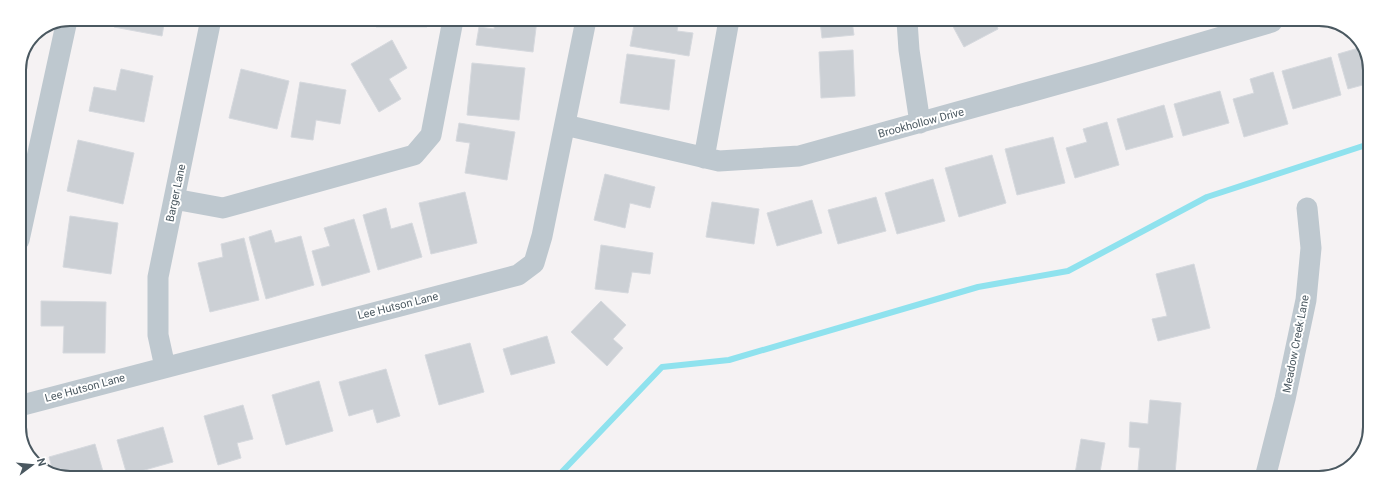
<svg xmlns="http://www.w3.org/2000/svg" width="1389" height="497" viewBox="0 0 1389 497" font-family="Roboto,sans-serif">
<style>
.lines{fill:none;stroke-linecap:round;stroke-linejoin:round}
.stream{stroke:#8fe2ee;stroke-width:6}
.building{fill:#ccd0d5;stroke:#d6d9de}
.minor{stroke:#bec8cf;stroke-width:21}
.labels{text-anchor:middle;dominant-baseline:central;stroke-width:4;stroke-linejoin:round;paint-order:stroke}
.street-label{font-size:11px;fill:#4a5860;stroke:#fff}
.rim{fill:none;stroke:#4a5860;stroke-width:2}
</style>
<rect width="100%" height="100%" fill="#f5f2f3"/>
<g class="lines">
<path class="stream" d="M558,476L662,367L729,360L978,287L1068,271L1207,197L1369,144"/>
</g>
<path class="building" d="M116,19H165L162,36L114,27Z
M376,20H427V27H376Z
M495,20H537L533,52L476,45L479,27L494,29Z
M635,20H679L677,31L693,33L689,56L630,46Z
M820,21H852L854,35L822,38Z
M950,21H995L998,29L964,47Z
M392,40L407,68L389,79L401,99L379,112L351,64Z
M1362,47L1370,67V83L1348,89L1338,54Z
M853,50L855,96L821,98L819,52Z
M627,54L675,60L669,110L620,103Z
M1331,57L1341,95L1293,109L1282,71Z
M472,63L525,68L519,120L467,115Z
M121,69L153,76L144,122L89,111L94,87L116,91Z
M241,69L289,81L277,129L229,118Z
M1273,72L1288,124L1244,137L1233,99L1254,93L1250,79Z
M300,82L346,90L340,124L316,120L313,140L291,137Z
M1220,91L1229,123L1183,136L1174,104Z
M1164,105L1173,137L1126,150L1117,119Z
M1107,122L1119,165L1075,178L1066,148L1087,142L1083,129Z
M459,123L515,132L507,180L465,173L470,143L456,141Z
M1053,137L1065,183L1017,195L1005,149Z
M78,140L134,153L123,204L67,191Z
M992,155L1006,203L959,217L945,168Z
M605,174L655,187L650,208L630,203L625,228L594,220Z
M933,179L945,221L897,234L885,193Z
M465,192L477,243L431,254L419,203Z
M876,197L886,231L838,244L828,210Z
M812,200L822,233L777,246L767,213Z
M712,202L759,209L754,244L706,237Z
M386,208L391,229L412,223L422,257L378,270L363,215Z
M70,216L118,223L111,274L63,267Z
M354,219L370,272L322,286L312,251L330,246L324,228Z
M271,230L275,243L301,236L314,285L266,299L249,237Z
M244,238L259,300L210,312L198,263L223,257L221,244Z
M601,245L653,253L650,274L632,272L628,293L595,289Z
M1194,264L1210,328L1158,341L1152,319L1167,316L1156,274Z
M41,301L106,302L105,353H63L64,326H41Z
M601,301L626,325L613,339L623,348L607,366L571,332Z
M547,336L555,363L511,375L503,349Z
M470,343L484,392L439,405L425,355Z
M386,369L400,416L377,423L373,409L349,416L339,382Z
M319,381L333,431L286,445L272,395Z
M1150,400L1181,403L1175,474L1138,471L1140,448L1129,447L1130,422L1148,424Z
M243,405L253,439L237,443L241,458L218,465L204,416Z
M163,427L173,462L127,475L117,440Z
M1081,439L1105,443L1099,478L1075,474Z
M95,444L104,475H54L49,457Z"/>
<g class="lines">
<path class="minor" d="M907,21L909,50L920,123
M565,125L719,161L799,156L1098,73L1272,22
M704,158L729,20
M174,199L223,208L414,155L431,135L453,20
M19,240L67,20
M165,367L158,335V277L211,19
M19,406L518,275L534,263L542,236L586,20
M1265,478L1285,399L1306,300L1311,248L1307,208"/>
</g>
<g class="labels">
<g class="street-label">
<text transform="translate(921 123) rotate(-15)">Brookhollow Drive</text>
<text transform="translate(176 193) rotate(-78)">Barger Lane</text>
<text transform="translate(398 306) rotate(-14)">Lee Hutson Lane</text>
<text transform="translate(1296 344) rotate(-79)">Meadow Creek Lane</text>
<text transform="translate(85 388) rotate(-15)">Lee Hutson Lane</text>
</g>
</g>
<path d="M0 0H1389V497H0ZM70 26H1319A44 44 0 0 1 1363 70V427A44 44 0 0 1 1319 471H70A44 44 0 0 1 26 427V70A44 44 0 0 1 70 26Z" fill="#fff" fill-rule="evenodd"/>
<path class="rim" d="M70 26H1319A44 44 0 0 1 1363 70V427A44 44 0 0 1 1319 471H70A44 44 0 0 1 26 427V70A44 44 0 0 1 70 26Z"/>
<g transform="translate(32 465) rotate(74)" stroke="#ffffff" stroke-width="3" paint-order="stroke">
<path d="M0-3L7 15L0 10L-7 15Z" fill="#4a5860"/>
<text y="-6" font-size="11" font-weight="bold" text-anchor="middle" fill="#4a5860">N</text>
</g>
</svg>
